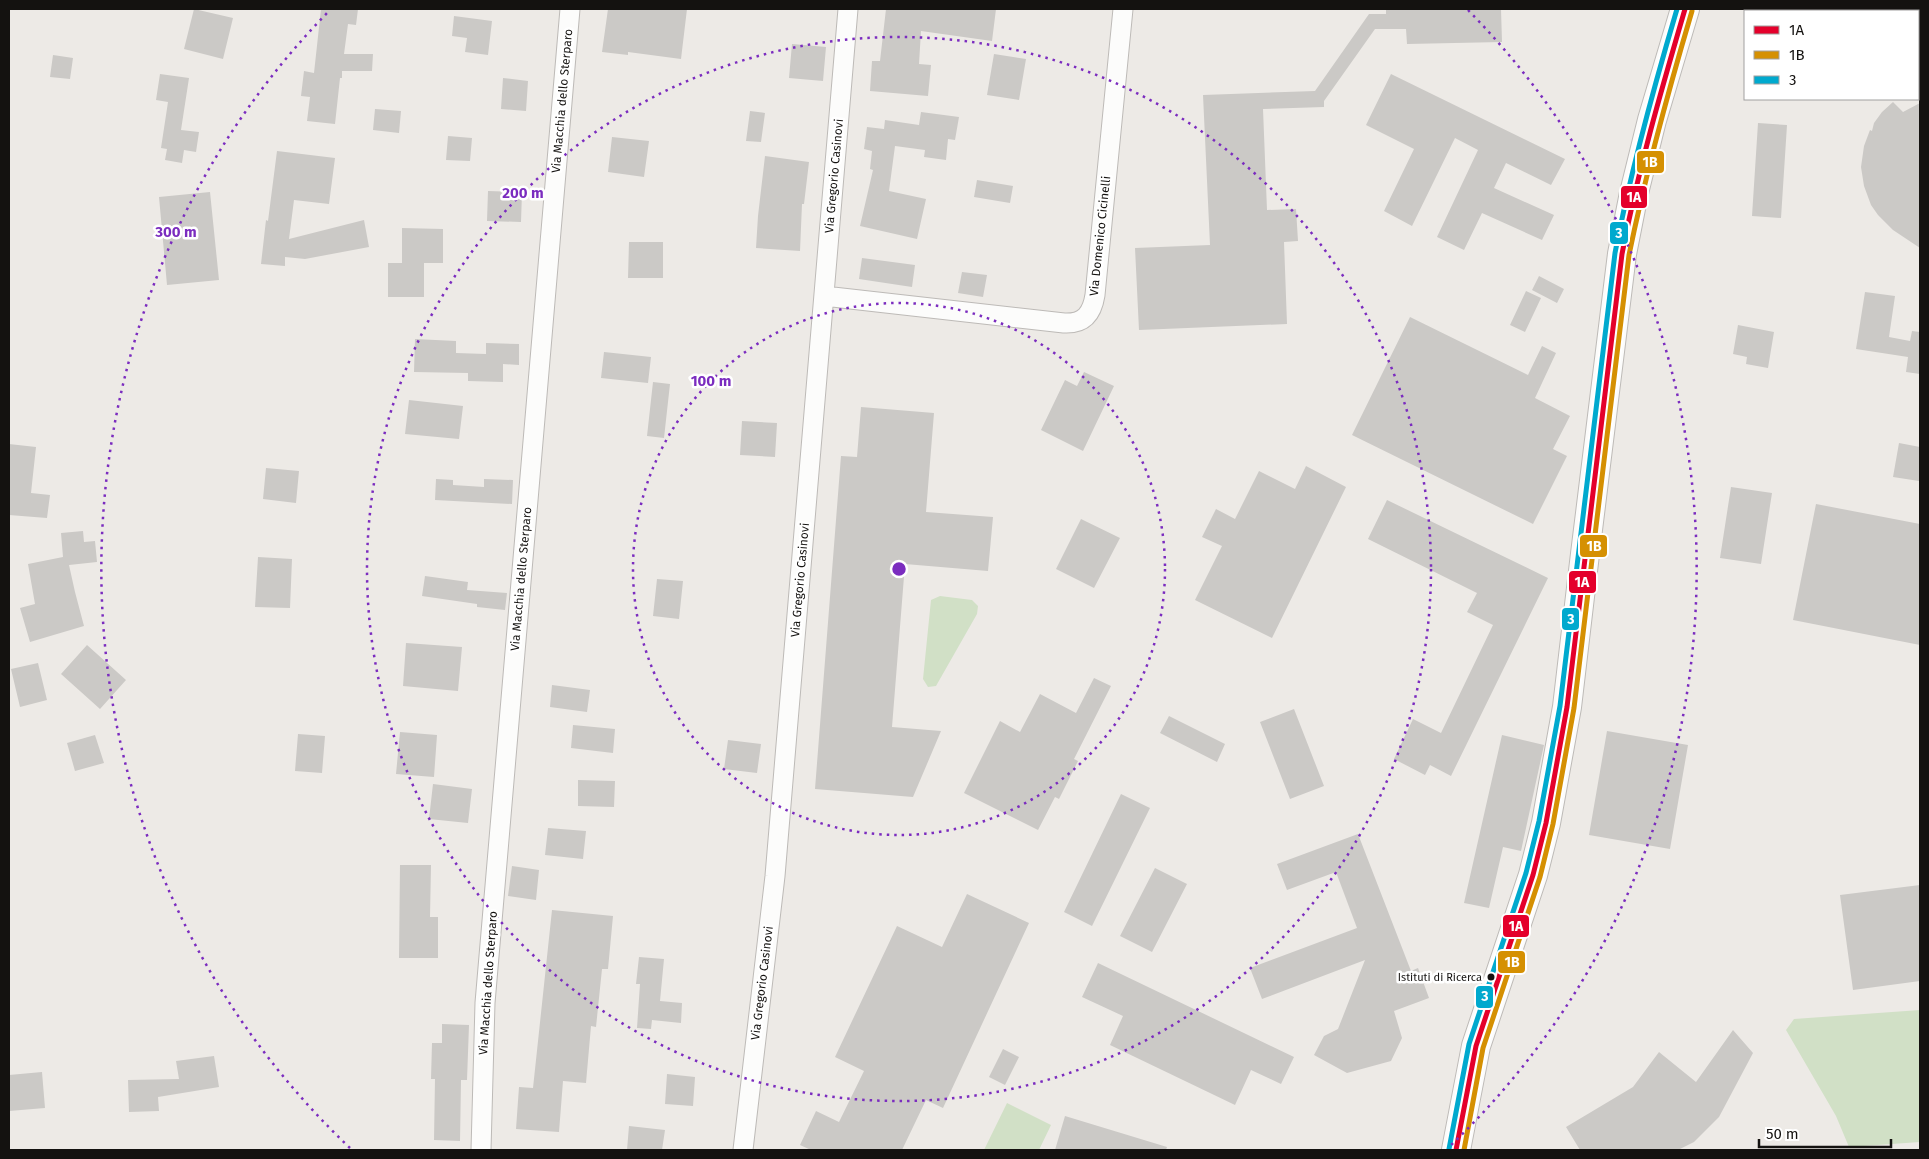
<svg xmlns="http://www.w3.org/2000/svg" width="1929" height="1159" viewBox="0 0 1929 1159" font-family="'Fira Sans',sans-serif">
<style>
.green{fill:#d1e0c6}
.building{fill:#cbc9c6}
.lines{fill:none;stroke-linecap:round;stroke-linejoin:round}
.street-casing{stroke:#bdbab7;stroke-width:21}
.secondary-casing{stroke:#bdbab7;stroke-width:30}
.street{stroke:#fcfcfb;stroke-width:19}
.secondary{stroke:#fcfcfb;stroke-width:28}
.bus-1-casing{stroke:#fff;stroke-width:9}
.bus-2-casing{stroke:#fff;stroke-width:9}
.bus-3-casing{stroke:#fff;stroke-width:9}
.bus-1{stroke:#e4002b;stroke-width:5}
.bus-2{stroke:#d59002;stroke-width:5}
.bus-3{stroke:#00a9ce;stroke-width:5}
.ring{fill:none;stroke:#7b2cbf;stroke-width:2.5;stroke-dasharray:2.5 5}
.bus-dot{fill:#141210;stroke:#fff;stroke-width:2}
.labels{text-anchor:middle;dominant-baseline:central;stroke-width:5;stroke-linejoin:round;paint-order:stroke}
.bus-label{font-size:11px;fill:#141210;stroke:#fff;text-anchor:end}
.street-label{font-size:12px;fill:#141210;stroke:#fff}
.centre{fill:#7b2cbf;stroke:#fff;stroke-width:2.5}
.ring-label{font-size:15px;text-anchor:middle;font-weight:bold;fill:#7b2cbf;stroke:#fff;stroke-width:5;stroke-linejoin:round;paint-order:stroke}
.line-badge{stroke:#fff;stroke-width:2}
.badge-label{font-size:14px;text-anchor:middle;font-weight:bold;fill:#fff}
</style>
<rect width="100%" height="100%" fill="#edeae6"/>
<path class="green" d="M940,596L972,600L978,606L977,614L936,686L928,687L923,679L931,600Z
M1920,1010V1142L1849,1147L1836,1116L1786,1030L1794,1019Z
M1007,1103L1051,1125L1039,1150H984Z"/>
<path class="building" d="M194,9L233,18L223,59L184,49Z
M321,9H358L356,25L348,24L344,54H373L372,71H342V78H340L335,124L307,121L310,97L301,96L304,71L314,73Z
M608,9H687L681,59L628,52V55L602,52Z
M886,9H996L992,41L921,31L919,64L931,65L928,96L870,91L872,61H880Z
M1386,9H1501L1502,42L1407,44L1406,29H1375L1324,101V107L1263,109L1267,210L1296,209L1298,241L1284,242L1287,324L1139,330L1135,248L1210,245L1203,95L1315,91L1369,14H1386Z
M454,16L492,21L488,55L465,52L467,38L452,36Z
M792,44L826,47L823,81L789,78Z
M994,54L1026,59L1019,100L987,95Z
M53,55L73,58L70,79L50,77Z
M160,74L189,78L181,130L199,132L196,152L184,150L182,163L165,160L167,149L161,148L168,102L156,100Z
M1391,74L1565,159L1551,185L1506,163L1494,188L1554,215L1542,240L1482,213L1464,250L1437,237L1478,150L1455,138L1412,226L1384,211L1414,149L1366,125Z
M503,78L528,81L526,111L501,109Z
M1893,102L1903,112L1920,103V248L1893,230L1878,215L1871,205L1864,186L1861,167L1864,146L1870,130L1872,131L1874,123L1882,112Z
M375,109L401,111L399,133L373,130Z
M750,111L765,113L761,142L746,141Z
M921,112L959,117L955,140L948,139L946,160L924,157L925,150L895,146L889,191L926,199L917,239L860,226L873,170L870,169L872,151L864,149L867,127L884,129L885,120L919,125Z
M1758,123L1787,125L1781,218L1752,216Z
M448,136L472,138L470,161L446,160Z
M612,137L649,141L644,177L608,172Z
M277,151L335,158L329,204L294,200L289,239L364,220L369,247L305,259L285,257V266L261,264L266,220L268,221Z
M765,156L809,162L804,204H802L800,251L756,248L758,216Z
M977,180L1013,186L1010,203L974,197Z
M488,191L522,192L521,222L487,221Z
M210,192L219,280L167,285L159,197Z
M402,228L443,229V263H424V297H388V263H402Z
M629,242H663V278H628Z
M862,258L915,265L912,287L859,279Z
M962,272L987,275L983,297L958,293Z
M1539,276L1564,289L1557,303L1532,290Z
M1526,291L1541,298L1525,332L1510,325Z
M1865,292L1895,296L1889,337L1910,341L1912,331L1920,332V374L1906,372L1908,357L1856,349Z
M1410,317L1528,375L1542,346L1556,353L1535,398L1570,416L1553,449L1567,456L1533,524L1352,435Z
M1738,325L1774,332L1768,368L1746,364L1747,357L1733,354Z
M415,339L456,341V353L486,354V343L519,344V365L503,364V382L468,381V373L414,372Z
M604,352L651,357L648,383L601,378Z
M1084,372L1114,386L1083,451L1041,430L1065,380L1077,386Z
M653,382L670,384L664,438L647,436Z
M409,400L463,406L459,439L405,434Z
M861,407L934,413L926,512L993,517L988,571L905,564L892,727L941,731L913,797L815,789L841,456L857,457Z
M742,421L777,423L775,457L740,455Z
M1899,443L1920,447L1919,481L1893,477Z
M9,444L36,447L31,493L50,495L47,518L9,515Z
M1306,466L1346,487L1272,638L1195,600L1222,546L1202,537L1216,509L1235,519L1259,471L1295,489Z
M266,468L299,471L296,503L263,499Z
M436,479L453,480V485L484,487V479L513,480L512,504L435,500Z
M1731,487L1772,493L1761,564L1720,558Z
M1387,500L1548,578L1451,776L1430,765L1425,775L1394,759L1413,719L1441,733L1493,625L1467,612L1477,593L1368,539Z
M1816,504L1920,524V645L1793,620Z
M1081,519L1120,538L1094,588L1056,569Z
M83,531L84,542L95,541L97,562L69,565L75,592L84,626L30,642L20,608L35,604L28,564L63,557L61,533Z
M258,557L292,559L290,608L255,607Z
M425,576L468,582L467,590L507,593L505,610L477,607V604L422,596Z
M657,579L683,581L679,619L653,616Z
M406,643L462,647L458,691L403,686Z
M87,645L126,680L100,709L61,674Z
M38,663L47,700L20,707L11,669Z
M1094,678L1111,686L1074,759L1078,761L1059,799L1055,797L1038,830L964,793L1000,721L1020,732L1040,694L1076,713Z
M552,685L590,690L587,712L550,707Z
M1294,709L1324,786L1290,799L1260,722Z
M1169,716L1225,744L1217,762L1160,733Z
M573,725L615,729L613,753L571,748Z
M1607,731L1688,745L1670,849L1589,835Z
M400,732L437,735L434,777L396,774Z
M298,734L325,736L322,773L295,771Z
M95,735L104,763L75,771L67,743Z
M1502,735L1544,745L1521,851L1503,847L1489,908L1464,903Z
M728,740L761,744L757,773L724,769Z
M578,780L615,781L614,807L578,806Z
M433,784L472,789L468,823L429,819Z
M1121,794L1150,808L1092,926L1064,912Z
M548,828L586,831L583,859L545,855Z
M1358,834L1411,971L1418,968L1429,998L1394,1011L1402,1038L1391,1061L1347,1073L1314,1055L1324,1036L1338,1029L1365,960L1262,999L1250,968L1357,928L1336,872L1287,890L1277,864Z
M400,865H431L430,917H438V958H399Z
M512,866L539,870L536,900L508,896Z
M1155,868L1187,884L1152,952L1120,936Z
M1920,885V981L1853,990L1840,895Z
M967,894L1029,923L943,1108L926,1100L902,1150H811L800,1145L816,1111L839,1122L864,1071L835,1057L897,926L942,947Z
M552,910L613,916L608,969H602L596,1027L591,1026L586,1083L563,1081L559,1132L516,1129L519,1087L533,1088Z
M639,957L664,959L660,1001L682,1003L681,1023L652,1020L651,1029L637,1028L640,984H636Z
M1098,963L1294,1057L1281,1084L1251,1070L1235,1105L1110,1045L1123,1016L1082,997Z
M442,1024L469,1025L467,1080H461L460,1141L434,1140L435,1079H431L432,1043H442Z
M1733,1030L1753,1053L1719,1117L1694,1142L1678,1150H1580L1566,1127L1633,1087L1659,1052L1696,1082Z
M1003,1049L1019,1057L1005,1085L989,1077Z
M214,1056L219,1087L158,1097L159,1111L129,1112L128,1080L179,1079L176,1061Z
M42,1072L45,1108L9,1111V1075Z
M667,1074L695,1077L693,1106L665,1104Z
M1065,1116L1167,1147L1166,1150H1055Z
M629,1126L665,1130L662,1150H627Z"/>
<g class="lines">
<defs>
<path id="street" d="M824,296L1064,323C1084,324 1092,314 1095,295L1123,9
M481,1150L485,1003L570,9
M743,1150L775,876L848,9"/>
<path id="secondary" d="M1456,1150L1476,1046L1533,875L1546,823L1567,707L1585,554L1622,254L1634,193L1652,120L1685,9"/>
</defs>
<use href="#street" class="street-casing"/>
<use href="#secondary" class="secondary-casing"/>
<use href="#street" class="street"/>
<use href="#secondary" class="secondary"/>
<defs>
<path id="bus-1" d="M1456,1150L1476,1046L1533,875L1546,823L1567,707L1622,254C1638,170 1661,91 1685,9"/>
<path id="bus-2" d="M1464,1150L1483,1048L1540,877L1553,824L1574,708L1629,255C1646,172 1668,92 1692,11"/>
<path id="bus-3" d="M1449,1149L1469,1044L1526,873L1539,821L1560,706L1615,253C1631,169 1653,90 1677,9"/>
</defs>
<use href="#bus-1" class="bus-1-casing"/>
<use href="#bus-2" class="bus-2-casing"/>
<use href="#bus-3" class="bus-3-casing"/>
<use href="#bus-1" class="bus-1"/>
<use href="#bus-2" class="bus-2"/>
<use href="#bus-3" class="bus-3"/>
</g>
<g class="ring">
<circle cx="899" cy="569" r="266"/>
<circle cx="899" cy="569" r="532"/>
<path d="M350 1148A798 798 0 0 1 330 10M1468 10A798 798 0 0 1 1448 1148"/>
</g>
<circle class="bus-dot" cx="1491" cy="977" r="4.5"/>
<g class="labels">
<g class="bus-label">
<text x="1482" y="977">Istituti di Ricerca</text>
</g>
<g class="street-label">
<text transform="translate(562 101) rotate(-85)">Via Macchia dello Sterparo</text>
<text transform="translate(834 176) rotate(-85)">Via Gregorio Casinovi</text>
<text transform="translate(1100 236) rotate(-84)">Via Domenico Cicinelli</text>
<text transform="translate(521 579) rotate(-85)">Via Macchia dello Sterparo</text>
<text transform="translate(800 580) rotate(-85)">Via Gregorio Casinovi</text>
<text transform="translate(488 983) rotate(-86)">Via Macchia dello Sterparo</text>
<text transform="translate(762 983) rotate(-83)">Via Gregorio Casinovi</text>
</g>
</g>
<circle cx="899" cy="569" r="8" class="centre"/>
<g class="ring-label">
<text x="523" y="198">200 m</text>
<text x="176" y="237">300 m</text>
<text x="711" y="386">100 m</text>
</g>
<g class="line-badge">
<rect x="1636" y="150" width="29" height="24" rx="5" fill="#d59002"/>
<rect x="1620" y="185" width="28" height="24" rx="5" fill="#e4002b"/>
<rect x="1609" y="221" width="20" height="24" rx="5" fill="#00a9ce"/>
<rect x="1579" y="534" width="29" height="24" rx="5" fill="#d59002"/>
<rect x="1568" y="570" width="29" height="24" rx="5" fill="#e4002b"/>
<rect x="1561" y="607" width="19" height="24" rx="5" fill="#00a9ce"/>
<rect x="1502" y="914" width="28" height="24" rx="5" fill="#e4002b"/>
<rect x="1497" y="950" width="29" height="24" rx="5" fill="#d59002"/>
<rect x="1475" y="985" width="19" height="24" rx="5" fill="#00a9ce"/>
</g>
<g class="badge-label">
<text x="1650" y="167">1B</text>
<text x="1634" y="202">1A</text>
<text x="1619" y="238">3</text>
<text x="1594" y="551">1B</text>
<text x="1582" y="587">1A</text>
<text x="1571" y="624">3</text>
<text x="1516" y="931">1A</text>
<text x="1512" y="967">1B</text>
<text x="1485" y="1001">3</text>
</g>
<rect width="1929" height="1159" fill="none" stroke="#141210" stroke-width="20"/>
<rect x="1744" y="10" width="175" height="90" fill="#ffffff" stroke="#a1a09f"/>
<rect x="1754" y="26" width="25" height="8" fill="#e4002b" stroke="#a1a09f"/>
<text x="1789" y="35" font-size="15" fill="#141210">1A</text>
<rect x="1754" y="51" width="25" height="8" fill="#d59002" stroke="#a1a09f"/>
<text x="1789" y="60" font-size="15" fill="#141210">1B</text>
<rect x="1754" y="76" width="25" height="8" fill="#00a9ce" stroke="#a1a09f"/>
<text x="1789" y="85" font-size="15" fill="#141210">3</text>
<path d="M1759 1139v8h132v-8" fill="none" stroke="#141210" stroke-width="2.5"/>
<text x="1766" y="1139" font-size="15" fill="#141210" stroke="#ffffff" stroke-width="4" paint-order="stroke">50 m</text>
</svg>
